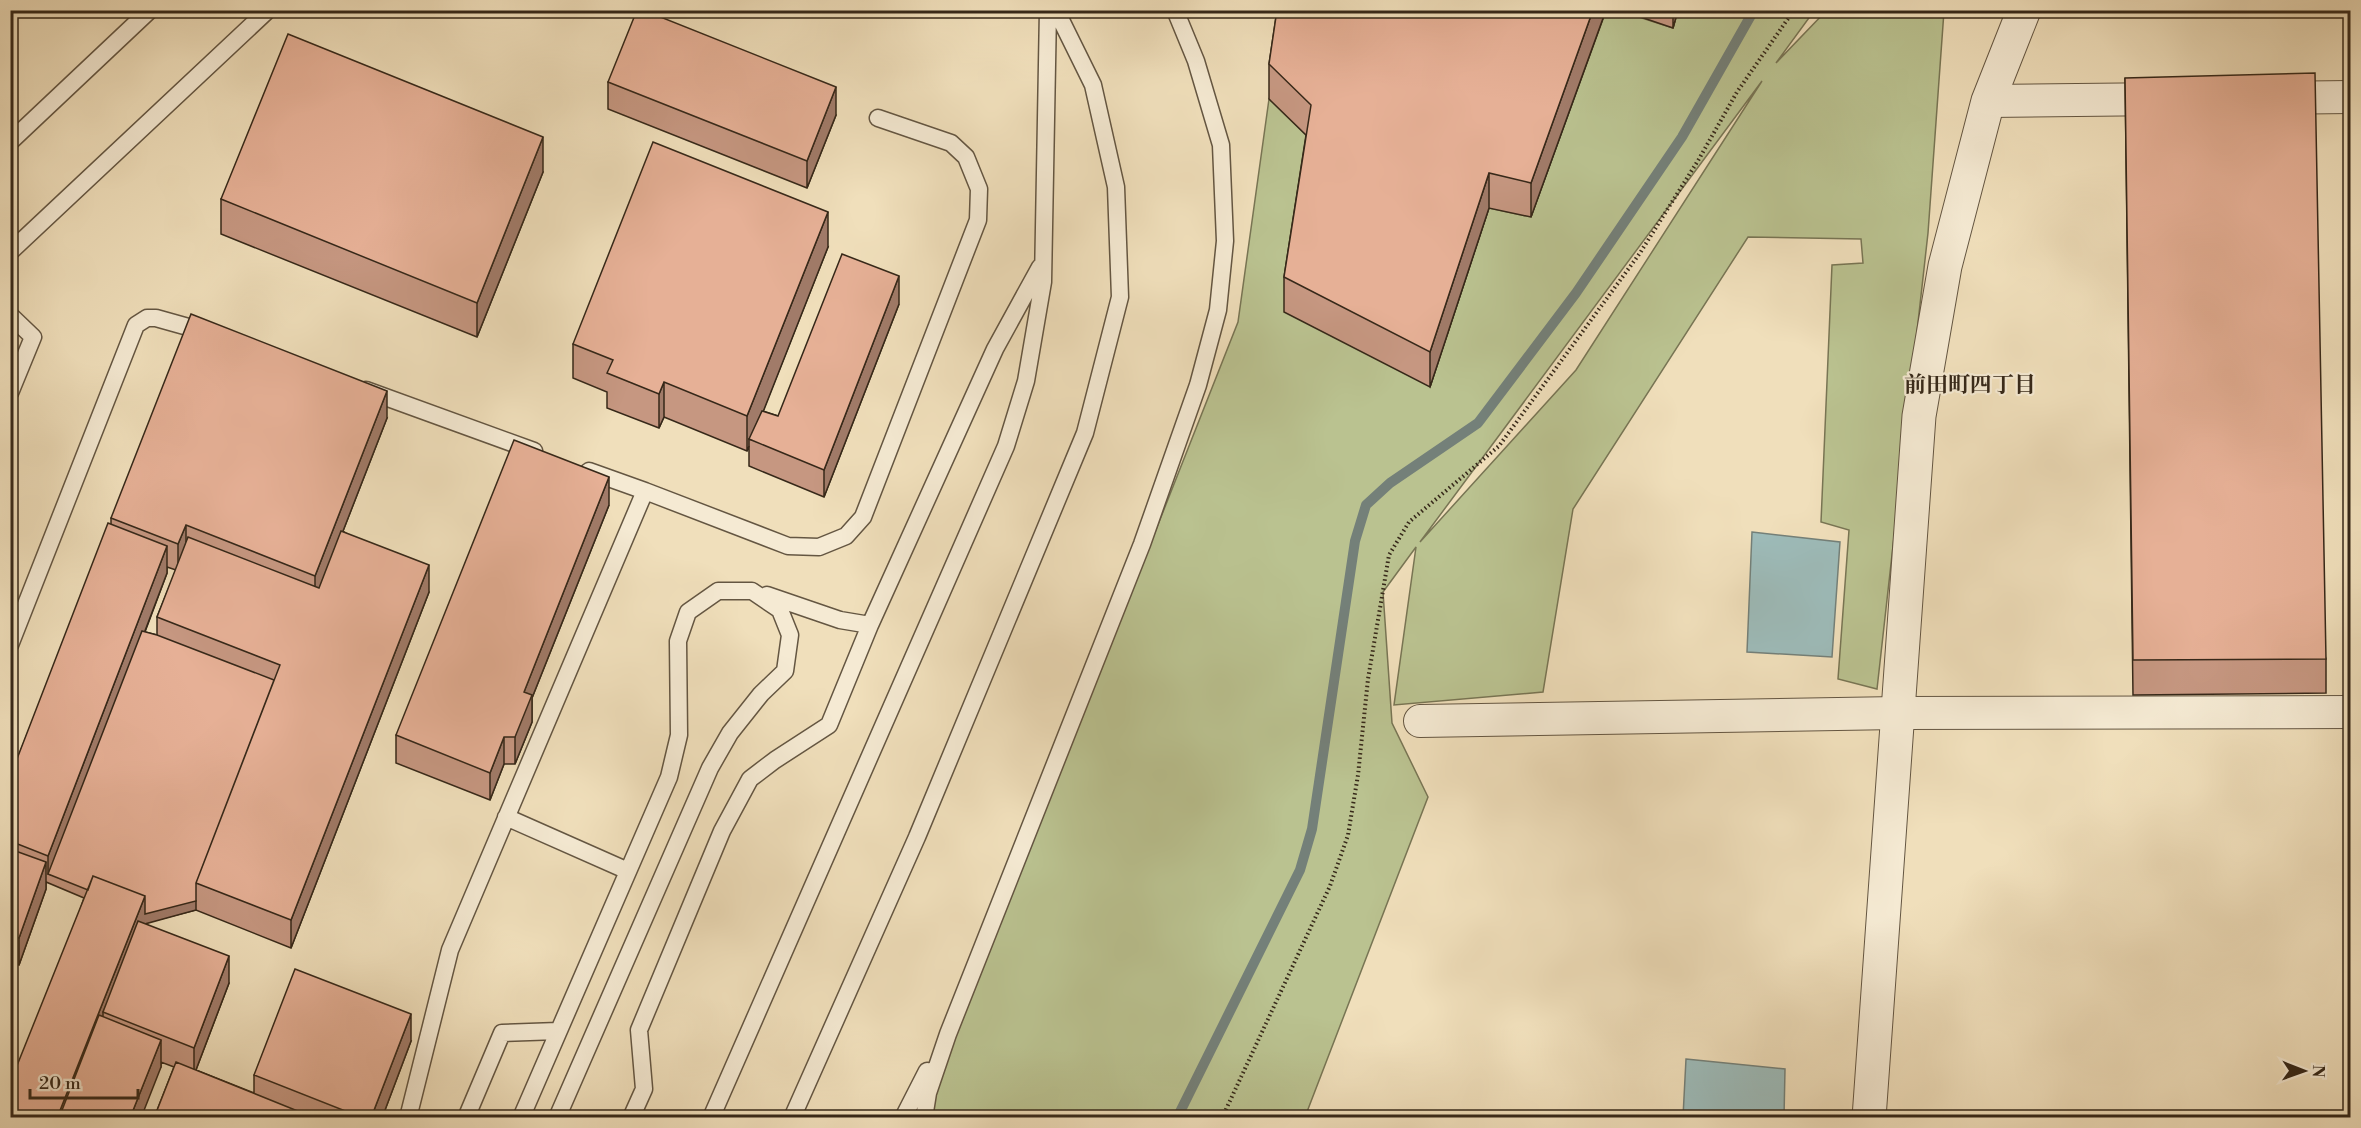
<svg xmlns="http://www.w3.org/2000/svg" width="2361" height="1128" viewBox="0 0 2361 1128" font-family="'Libre Bodoni','Noto Serif JP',serif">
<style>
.green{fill:#bac290;stroke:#787554;stroke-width:1.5;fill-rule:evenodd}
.water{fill:#9dbbb9;stroke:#748079;stroke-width:1.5}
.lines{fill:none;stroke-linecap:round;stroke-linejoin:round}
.stream{stroke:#748079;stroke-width:10}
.service-casing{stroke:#645642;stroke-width:19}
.minor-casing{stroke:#645642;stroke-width:34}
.tertiary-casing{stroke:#645642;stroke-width:35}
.path{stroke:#362819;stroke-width:4;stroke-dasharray:1.5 3;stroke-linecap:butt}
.service{stroke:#f5ead3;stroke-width:16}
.minor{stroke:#f5ead3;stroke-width:32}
.tertiary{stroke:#f5ead3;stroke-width:33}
.wall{fill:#c69781;stroke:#362819;stroke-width:1.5;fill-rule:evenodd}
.shaded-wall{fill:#a17b69;stroke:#362819;stroke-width:1.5}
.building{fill:#e6b096;stroke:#362819;stroke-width:1.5}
.labels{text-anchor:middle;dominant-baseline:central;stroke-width:4.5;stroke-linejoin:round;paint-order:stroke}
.neighbourhood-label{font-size:22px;font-weight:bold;fill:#362819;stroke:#f5ead3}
</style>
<rect width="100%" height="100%" fill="#f0dfbb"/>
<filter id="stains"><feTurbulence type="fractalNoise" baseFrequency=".00333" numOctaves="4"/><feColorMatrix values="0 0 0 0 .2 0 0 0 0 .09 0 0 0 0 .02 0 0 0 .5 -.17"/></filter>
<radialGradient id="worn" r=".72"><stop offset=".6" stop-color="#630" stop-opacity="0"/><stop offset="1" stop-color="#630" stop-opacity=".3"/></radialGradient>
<path class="green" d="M1606,11H1620L1673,28L1678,11H1814L1776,63L1826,11H1944L1928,233L1877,689L1838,679L1849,530L1821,522L1832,265L1863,263L1861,239L1748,237L1573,509L1543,692L1394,705L1416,547L1383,592L1392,723L1428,797L1305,1117L932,1118L937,1084L1238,322L1269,99L1311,140L1430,387L1489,208L1531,217ZM1762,81L1576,370L1420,542Z"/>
<path class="water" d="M1752,532L1840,542L1832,657L1747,652Z
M1686,1059L1785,1069L1784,1117H1683Z"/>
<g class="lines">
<path class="stream" d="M1177,1118L1300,870L1312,829L1355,541L1366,505L1390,483L1478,423L1576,293L1682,137L1754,10"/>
<defs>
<path id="service" d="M10,142L150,10
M10,252L268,10
M10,315L33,337L10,393
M366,390L534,451
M645,491L788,546L819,547L846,536L863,517L978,220L979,189L966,157L951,143L878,118
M767,595L840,620L870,625
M10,645L136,325L147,318H156L206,332
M506,817L628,871
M408,1118L450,950L645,491L589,471
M466,1118L502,1033L558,1031
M521,1118L669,777L679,735L678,641L688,612L718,591H752L780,610L790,635L785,671L761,694L730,733L710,768L557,1118
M631,1118L644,1089L639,1030L722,831L750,779L775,760L829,725L870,625L995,349L1040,267
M711,1118L1006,446L1026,381L1043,282L1048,10
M792,1118L917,837L1085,433L1120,297L1116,187L1093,85L1056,10
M903,1118L927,1071
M924,1118L928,1093L948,1034L1142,544L1198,385L1218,310L1225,241L1221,145L1196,61L1175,10"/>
<path id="minor" d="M2271,98L2350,97
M1988,101L2167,99
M1420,721L1897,713L2350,712"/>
<path id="tertiary" d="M1869,1118L1919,416L1945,266L1988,101L2024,10"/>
</defs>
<use href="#service" class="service-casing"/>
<use href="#minor" class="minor-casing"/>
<use href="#tertiary" class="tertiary-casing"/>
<path class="path" d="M1222,1118L1330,886L1348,835L1358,775L1368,679L1389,555L1409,522L1499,446L1640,253L1699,159L1737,92L1794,10"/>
<use href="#service" class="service"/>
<use href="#minor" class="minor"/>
<use href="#tertiary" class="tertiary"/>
</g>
<path class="wall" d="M1277,10H1606L1531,217L1489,208L1430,387L1284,312V277L1306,135L1269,99V64Z
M1620,10H1678L1673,28Z
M2125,78L2326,659V693L2133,695Z
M608,82L836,115L807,188L608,109Z
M543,172L477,337L221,234V199Z
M828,247L763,411L778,416L899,304L824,497L749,466V446L747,451L664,417L659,428L607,408V392L573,378V344Z
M387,418L343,531L429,592L291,948L196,910L145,923L229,983L196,1070L254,1093V1075L411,1041L382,1118H154L174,1067L161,1062V1067L10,1118L84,898L46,882V889L19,965L10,962V777L111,525V518ZM167,567L176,570L157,617V635L145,632L167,573Z
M609,505L532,698V722L515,764H504L490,800L396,763V735Z"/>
<path class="shaded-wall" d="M1593,10H1606L1531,217V183Z
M1673,10H1678L1673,28Z
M836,87V115L807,188V161Z
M543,137V172L477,337V303Z
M1489,173V208L1430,387V352Z
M828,212V247L752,440L749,439V446L747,451V416Z
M899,276V304L824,497V470Z
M664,382V417L659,428V394Z
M387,391V418L315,603V576Z
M609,477V505L532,698V722L515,764V737L524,692Z
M186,525V552L178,571V544Z
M167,546V573L52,875L48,874V856Z
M429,565V592L291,948V920Z
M504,737V764L490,800V773Z
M46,862V889L19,965V938Z
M145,896L196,901V910L145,924L103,1012V1028L68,1118H57Z
M229,956V983L194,1075V1048Z
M411,1014V1041L382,1118H371Z
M161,1040V1067L141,1118H130Z"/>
<path class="building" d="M637,10H643L836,87L807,161L608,82Z
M1277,10H1593L1531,183L1489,173L1430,352L1284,277L1311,105L1269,64Z
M288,34L543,137L477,303L221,199Z
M2315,73L2326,659L2133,660L2125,78Z
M653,142L828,212L747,416L664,382L659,394L607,373L613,360L573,344Z
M842,254L899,276L824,470L749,439L762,411L778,416Z
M191,314L387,391L315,576L186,525L178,544L111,518Z
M514,440L609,477L524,692L532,695L515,737H504L490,773L396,735Z
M108,523L167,546L48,856L10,841V777Z
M341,531L429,565L291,920L196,883L280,665L157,617L188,537L319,588Z
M142,631L157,635L274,680L196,883V901L145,914V896L93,876L88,890L48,874Z
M10,849L46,862L19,938L10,935Z
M93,876L145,896L57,1118H10V1083Z
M138,921L229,956L194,1048L103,1012Z
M295,969L411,1014L371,1118H363L254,1075Z
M99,1015L161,1040L130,1118H59Z
M176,1062L315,1118H154Z"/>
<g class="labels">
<g class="neighbourhood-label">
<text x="1970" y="385">前田町四丁目</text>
</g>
</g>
<rect width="2361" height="1128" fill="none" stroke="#f0dfbb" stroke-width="36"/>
<rect x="12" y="12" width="2337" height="1104" fill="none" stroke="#362819" stroke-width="3"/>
<rect x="18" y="18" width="2325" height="1092" fill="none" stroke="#362819" stroke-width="1.5"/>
<g transform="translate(2304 1071) rotate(91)" stroke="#f5ead3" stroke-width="4.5" paint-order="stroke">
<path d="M0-4.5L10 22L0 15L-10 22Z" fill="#362819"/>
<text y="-9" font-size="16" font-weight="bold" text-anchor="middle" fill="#362819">N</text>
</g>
<path d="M30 1089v9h108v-9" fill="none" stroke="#362819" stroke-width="3"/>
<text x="39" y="1089" font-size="18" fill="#362819" stroke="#f5ead3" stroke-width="4.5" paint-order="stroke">20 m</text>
<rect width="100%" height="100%" filter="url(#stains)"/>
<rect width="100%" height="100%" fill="url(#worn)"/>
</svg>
